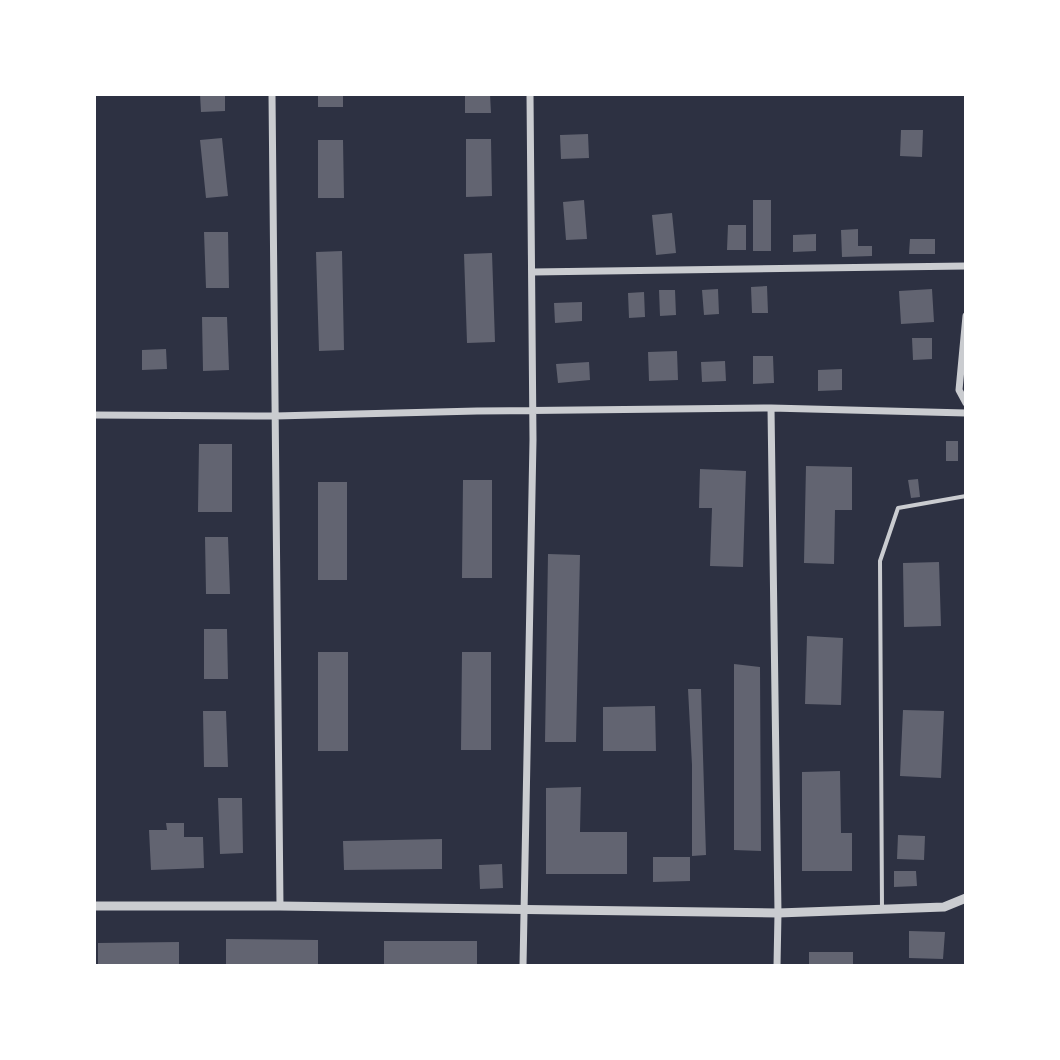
<svg xmlns="http://www.w3.org/2000/svg" width="1060" height="1060" viewBox="0 0 1060 1060" font-family="'Noto Serif',serif">
<style>
.building{fill:#626471}
.lines{fill:none;stroke-linecap:round;stroke-linejoin:round}
.service{stroke:#caccd0;stroke-width:4}
.minor{stroke:#caccd0;stroke-width:7}
.tertiary{stroke:#caccd0;stroke-width:9}
</style>
<rect width="100%" height="100%" fill="#2d3142"/>
<path class="building" d="M200,94H225V111L201,112Z
M318,94H343V107H318Z
M465,94H490L491,113H465Z
M901,130H923L922,157L900,156Z
M588,134L589,158L561,159L560,135Z
M222,138L228,196L206,198L200,140Z
M466,139H491L492,196L466,197Z
M318,140H343L344,198H318Z
M584,200L587,239L566,240L563,202Z
M753,200H771V251H753Z
M672,213L676,253L656,255L652,215Z
M728,225H746V250H727Z
M858,229V246H872V256L842,257L841,230Z
M204,232H228L229,288H206Z
M816,234V251L793,252V235Z
M910,239H935V254H909Z
M342,251L344,350L319,351L316,252Z
M492,253L495,342L467,343L464,254Z
M767,286L768,313H752L751,287Z
M718,289L719,314L704,315L702,290Z
M932,289L934,322L901,324L899,291Z
M659,290H675L676,315L660,316Z
M644,292L645,317L629,318L628,293Z
M582,302V321L555,323L554,303Z
M202,317H227L229,370L203,371Z
M912,338H932V359L913,360Z
M166,349L167,369L142,370V350Z
M677,351L678,380L649,381L648,352Z
M753,356H773L774,383L753,384Z
M725,361L726,381L702,382L701,362Z
M589,362L590,380L558,383L556,364Z
M842,369V390L818,391V370Z
M946,441H958V461H946Z
M199,444H232V512H198Z
M806,466L852,467V510H835L834,564L804,563Z
M700,469L746,471L743,567L710,566L712,508H699Z
M918,479L920,497L911,498L908,480Z
M463,480H492V578H462Z
M318,482H347V580H318Z
M205,537H228L230,594H206Z
M548,554L580,555L576,742H545Z
M939,562L941,626L904,627L903,563Z
M204,629H227L228,679H204Z
M807,636L843,638L841,705L805,704Z
M318,652H348V751H318Z
M462,652H491V750H461Z
M734,664L760,667L761,851L734,850Z
M688,689H701L706,855L692,856V765Z
M655,706L656,751H603V707Z
M903,710L944,711L941,778L900,776Z
M203,711H226L228,767H204Z
M840,771L841,833H852V871H802V772Z
M581,787L580,832H627V874H546V788Z
M218,798H242L243,853L220,854Z
M166,823H184V837H203L204,868L151,870L149,830H167Z
M898,835L925,836L924,860L897,859Z
M442,839V869L344,870L343,841Z
M653,857H690V881L653,882Z
M502,864L503,888L480,889L479,865Z
M894,871H916L917,886L894,887Z
M909,931L945,932L943,959L909,958Z
M226,939L318,940V966H226Z
M384,941H477V966H384Z
M179,942V966H98V943Z
M809,952H853V966H809Z"/>
<g class="lines">
<path class="service" d="M882,909L880,561L898,508L966,496"/>
<path class="minor" d="M272,94L280,906
M532,272L966,266
M966,316L959,390L966,403
M771,408L778,913L777,966
M94,415L275,416L477,411L771,408L966,413
M523,966L533,440L530,94"/>
<path class="tertiary" d="M94,906H280L778,913L944,907L966,898"/>
</g>
<rect width="1060" height="1060" fill="none" stroke="#ffffff" stroke-width="192"/>
</svg>
